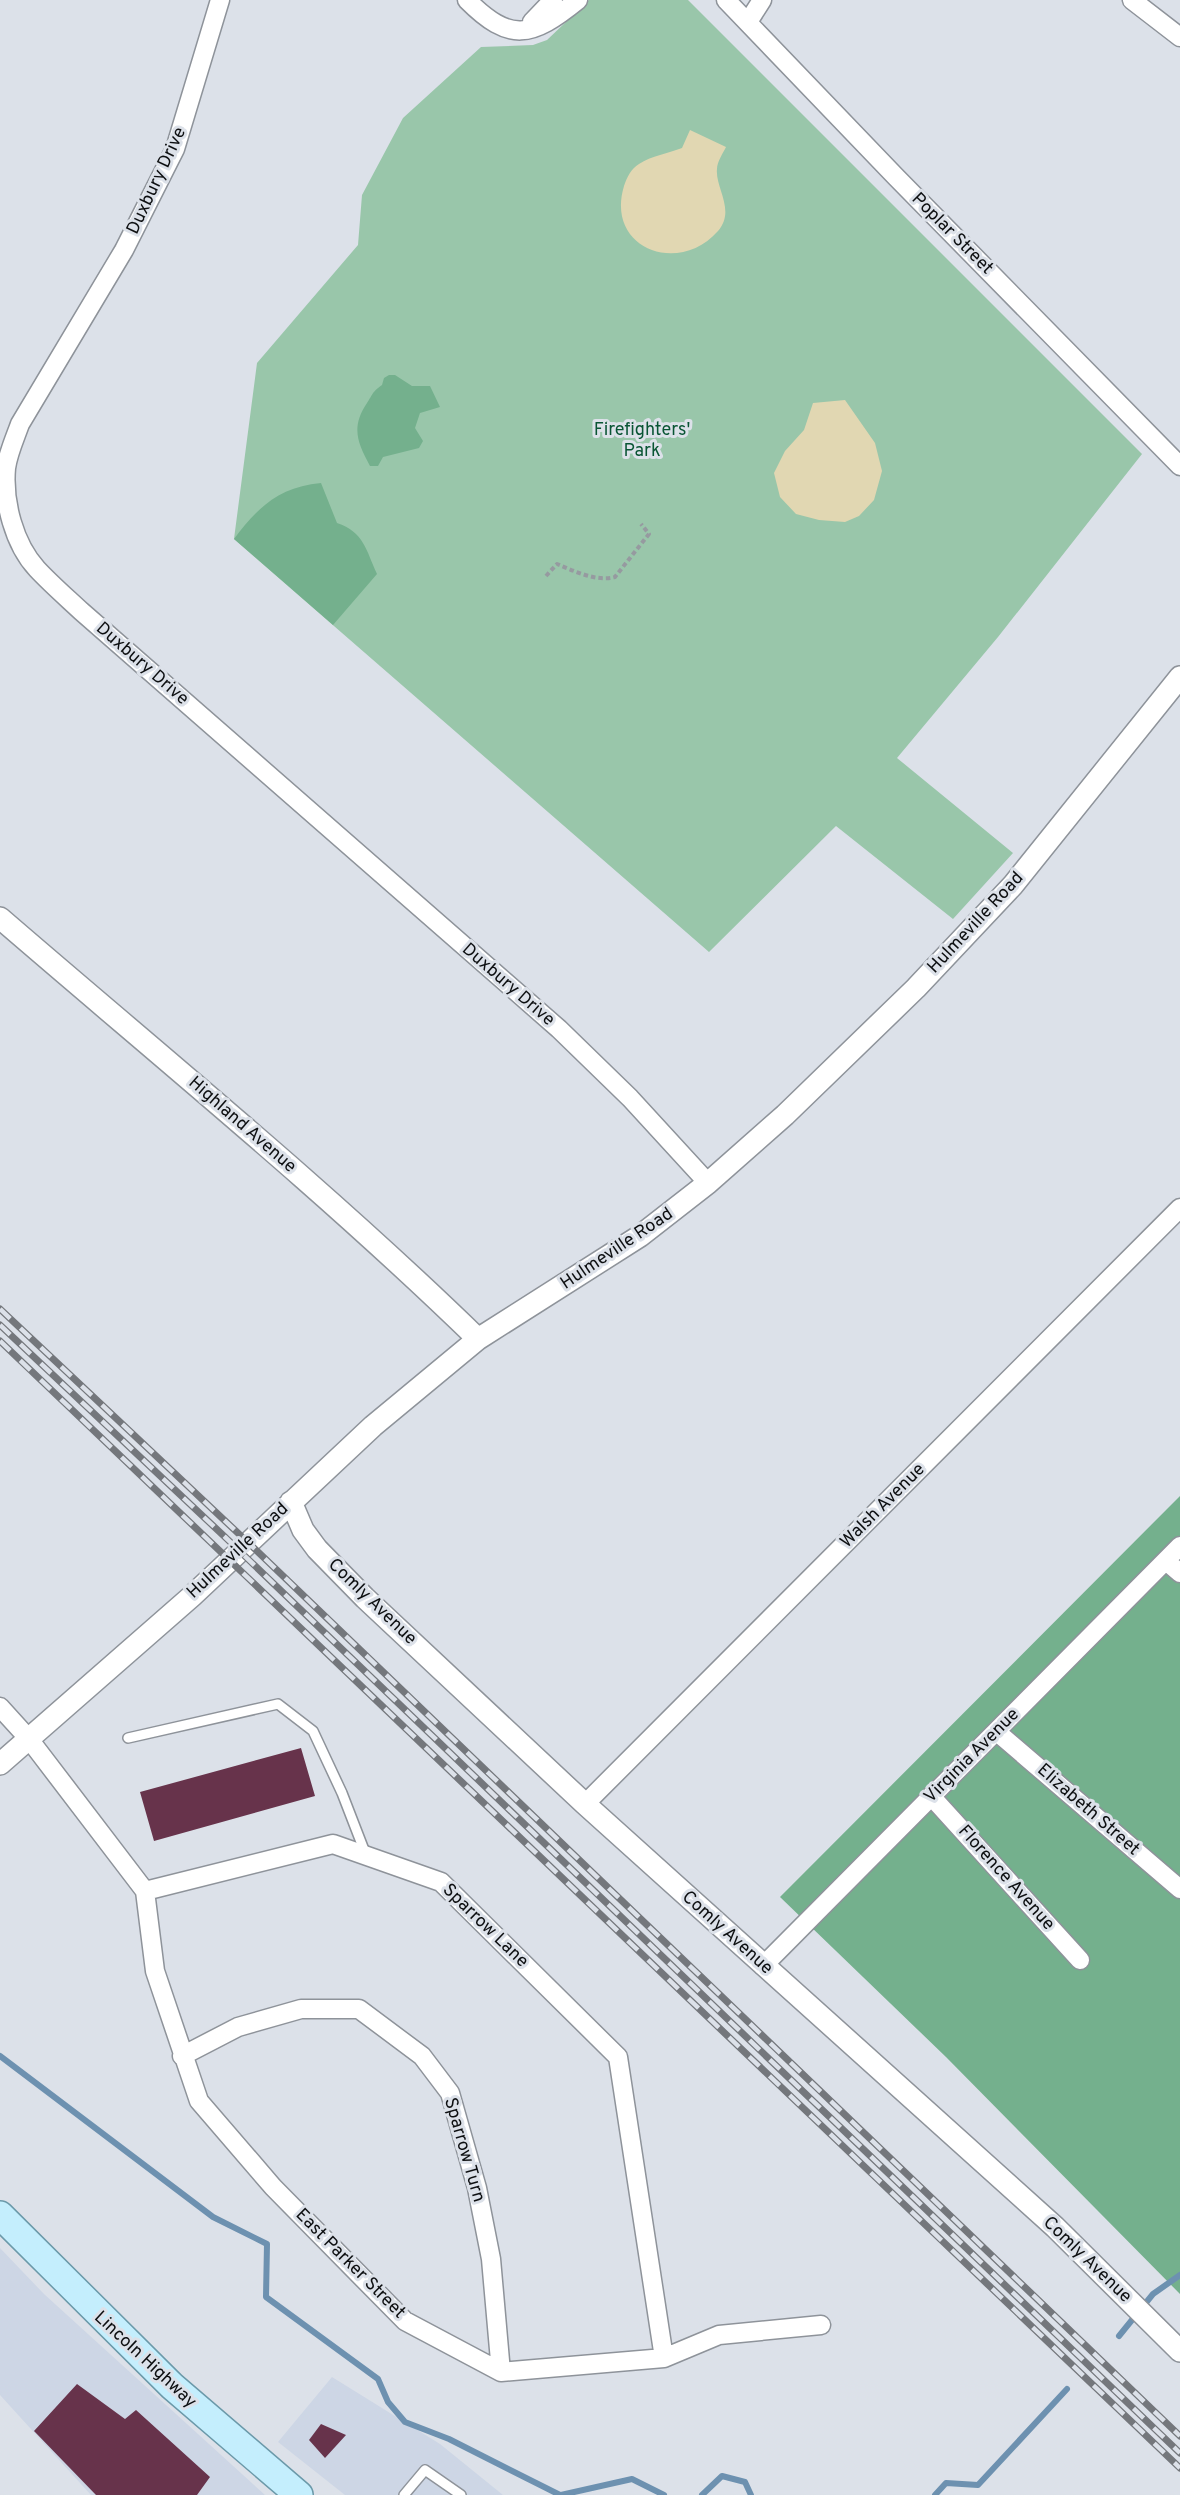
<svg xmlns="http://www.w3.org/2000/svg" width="1180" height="2495" viewBox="0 0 1180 2495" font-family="Overpass,sans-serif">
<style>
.built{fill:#cdd6e5}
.green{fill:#99c6aa}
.forest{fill:#74b08d}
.sand{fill:#e1d7b2}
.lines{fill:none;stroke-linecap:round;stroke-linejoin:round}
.stream{stroke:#6d91b0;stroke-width:6}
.building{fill:#67334b}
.service-casing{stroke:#8e939a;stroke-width:12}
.minor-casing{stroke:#8e939a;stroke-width:21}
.tertiary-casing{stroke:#8e939a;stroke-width:24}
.primary-casing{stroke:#6b99a9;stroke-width:30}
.path{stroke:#969aa0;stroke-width:4;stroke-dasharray:4.5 3;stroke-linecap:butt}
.service{stroke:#fff;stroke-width:9}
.minor{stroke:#fff;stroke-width:18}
.tertiary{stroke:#fff;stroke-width:21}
.primary{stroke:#c4eefd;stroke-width:27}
.rail-casing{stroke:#74777c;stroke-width:7}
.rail{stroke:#dce1e9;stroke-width:4.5;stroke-dasharray:14;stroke-linecap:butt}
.labels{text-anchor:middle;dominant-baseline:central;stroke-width:6;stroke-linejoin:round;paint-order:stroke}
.street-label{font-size:18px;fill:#0d0f11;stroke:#dce1e9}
.park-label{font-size:18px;fill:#095534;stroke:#dce1e9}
</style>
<rect width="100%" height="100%" fill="#dce1e9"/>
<path class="built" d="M0,2248L44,2294L265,2495H91L0,2395Z
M332,2377L440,2444L503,2495H345L278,2442Z"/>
<path class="green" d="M589,0H688L1142,454L998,637L897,758L1013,853L953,919L836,826L709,952L234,539L257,363L358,245L362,195L403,118L481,47L533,45L547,40Z"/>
<path class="forest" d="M389,375H395L412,386H430L440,407L420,413L415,428L423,441L419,448L383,457L378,466H370C357,442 351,427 367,403C373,394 372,392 382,385L384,378Z
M321,483L337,523C364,532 366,550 377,574L333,625L234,539C258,507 279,487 321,483Z
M1180,1496V2294L946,2057L780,1897Z"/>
<path class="sand" d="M690,130L726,147C723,153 717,162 717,169C715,188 736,210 718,231C679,276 605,249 624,186C627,177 631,169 639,164C651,156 669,153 682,148Z
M845,400L875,443L882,471L874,500L859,516L845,522L819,520L796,514L780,497L774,473L785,451L804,430L813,403Z"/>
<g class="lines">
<path class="stream" d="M0,2056L213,2217L267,2244L266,2297L378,2379L388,2402L405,2422L449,2439L560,2495
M1119,2336L1153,2294L1180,2275
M561,2495L632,2479L664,2495
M702,2495L722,2476L745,2482L751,2495
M935,2495L946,2483L978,2485L1067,2389"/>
</g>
<path class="building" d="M301,1748L315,1796L154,1841L140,1792Z
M77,2384L125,2419L136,2410L210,2477L197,2495H96L34,2431Z
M321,2424L346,2435L325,2458L309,2440Z"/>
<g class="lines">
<defs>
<path id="service" d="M128,1738L278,1704L313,1731L342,1793L366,1855
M404,2495L425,2470L461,2495"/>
<path id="minor" d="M220,0L175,149L124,250L20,424C15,438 8,453 6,468C3,502 14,544 37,569C51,584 66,597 81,611L559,1029L630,1098L708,1183
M467,0C510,43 531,38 578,0
M726,0L896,177L1180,466
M1132,0L1180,37
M532,22L553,0
M748,22L762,0
M1166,1561L1180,1573
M0,1707L29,1739L145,1891L333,1844L441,1882L618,2057L664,2358
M997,1732L1180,1889
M931,1796L1080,1960
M585,1804L1180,1208
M145,1891L155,1971L199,2101L273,2187L405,2321L501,2372L664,2358L719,2335L821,2325
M763,1966L1180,1546
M182,2056L238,2027L301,2009H359L422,2056L450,2093L477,2188L491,2259L501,2372"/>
<path id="tertiary" d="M0,918C161,1057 326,1191 478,1339
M291,1502L303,1530L317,1549L365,1598L585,1804L1055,2227L1180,2351
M0,1764L192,1596L373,1426L478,1339L640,1236L708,1183L785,1115L916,988L1013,885L1180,677"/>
<path id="primary" d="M0,2215L172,2386L299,2495"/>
</defs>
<use href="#service" class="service-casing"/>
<use href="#minor" class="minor-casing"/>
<use href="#tertiary" class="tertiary-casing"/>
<use href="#primary" class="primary-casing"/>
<path class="path" d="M546,576L557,564C574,571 596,582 615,577L649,534L641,524"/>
<use href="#service" class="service"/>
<use href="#minor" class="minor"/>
<use href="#tertiary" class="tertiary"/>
<use href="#primary" class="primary"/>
<defs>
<path id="rail" d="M0,1309L256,1550L1180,2436
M0,1325L225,1537L1180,2453
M0,1341L1180,2468"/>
</defs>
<use href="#rail" class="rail-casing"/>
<use href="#rail" class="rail"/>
</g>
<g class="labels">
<g class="street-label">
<text transform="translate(157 181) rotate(-65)">Duxbury Drive</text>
<text transform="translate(952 234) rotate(45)">Poplar Street</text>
<text transform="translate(142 664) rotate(41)">Duxbury Drive</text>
<text transform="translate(976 923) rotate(-47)">Hulmeville Road</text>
<text transform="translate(508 985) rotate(41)">Duxbury Drive</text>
<text transform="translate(242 1125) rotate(41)">Highland Avenue</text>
<text transform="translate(617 1249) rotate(-34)">Hulmeville Road</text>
<text transform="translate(883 1506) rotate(-45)">Walsh Avenue</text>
<text transform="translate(238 1551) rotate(-43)">Hulmeville Road</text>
<text transform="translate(372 1602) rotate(44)">Comly Avenue</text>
<text transform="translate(972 1756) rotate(-45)">Virginia Avenue</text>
<text transform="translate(1088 1810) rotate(41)">Elizabeth Street</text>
<text transform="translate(1006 1878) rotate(48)">Florence Avenue</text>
<text transform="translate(485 1926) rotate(44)">Sparrow Lane</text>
<text transform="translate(727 1933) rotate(42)">Comly Avenue</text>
<text transform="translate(464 2150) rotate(74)">Sparrow Turn</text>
<text transform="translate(1087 2260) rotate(44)">Comly Avenue</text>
<text transform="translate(350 2264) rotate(45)">East Parker Street</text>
<text transform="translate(145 2360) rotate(43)">Lincoln Highway</text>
</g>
<g class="park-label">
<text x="642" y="430">Firefighters'<tspan x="642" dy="21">Park</tspan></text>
</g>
</g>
</svg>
